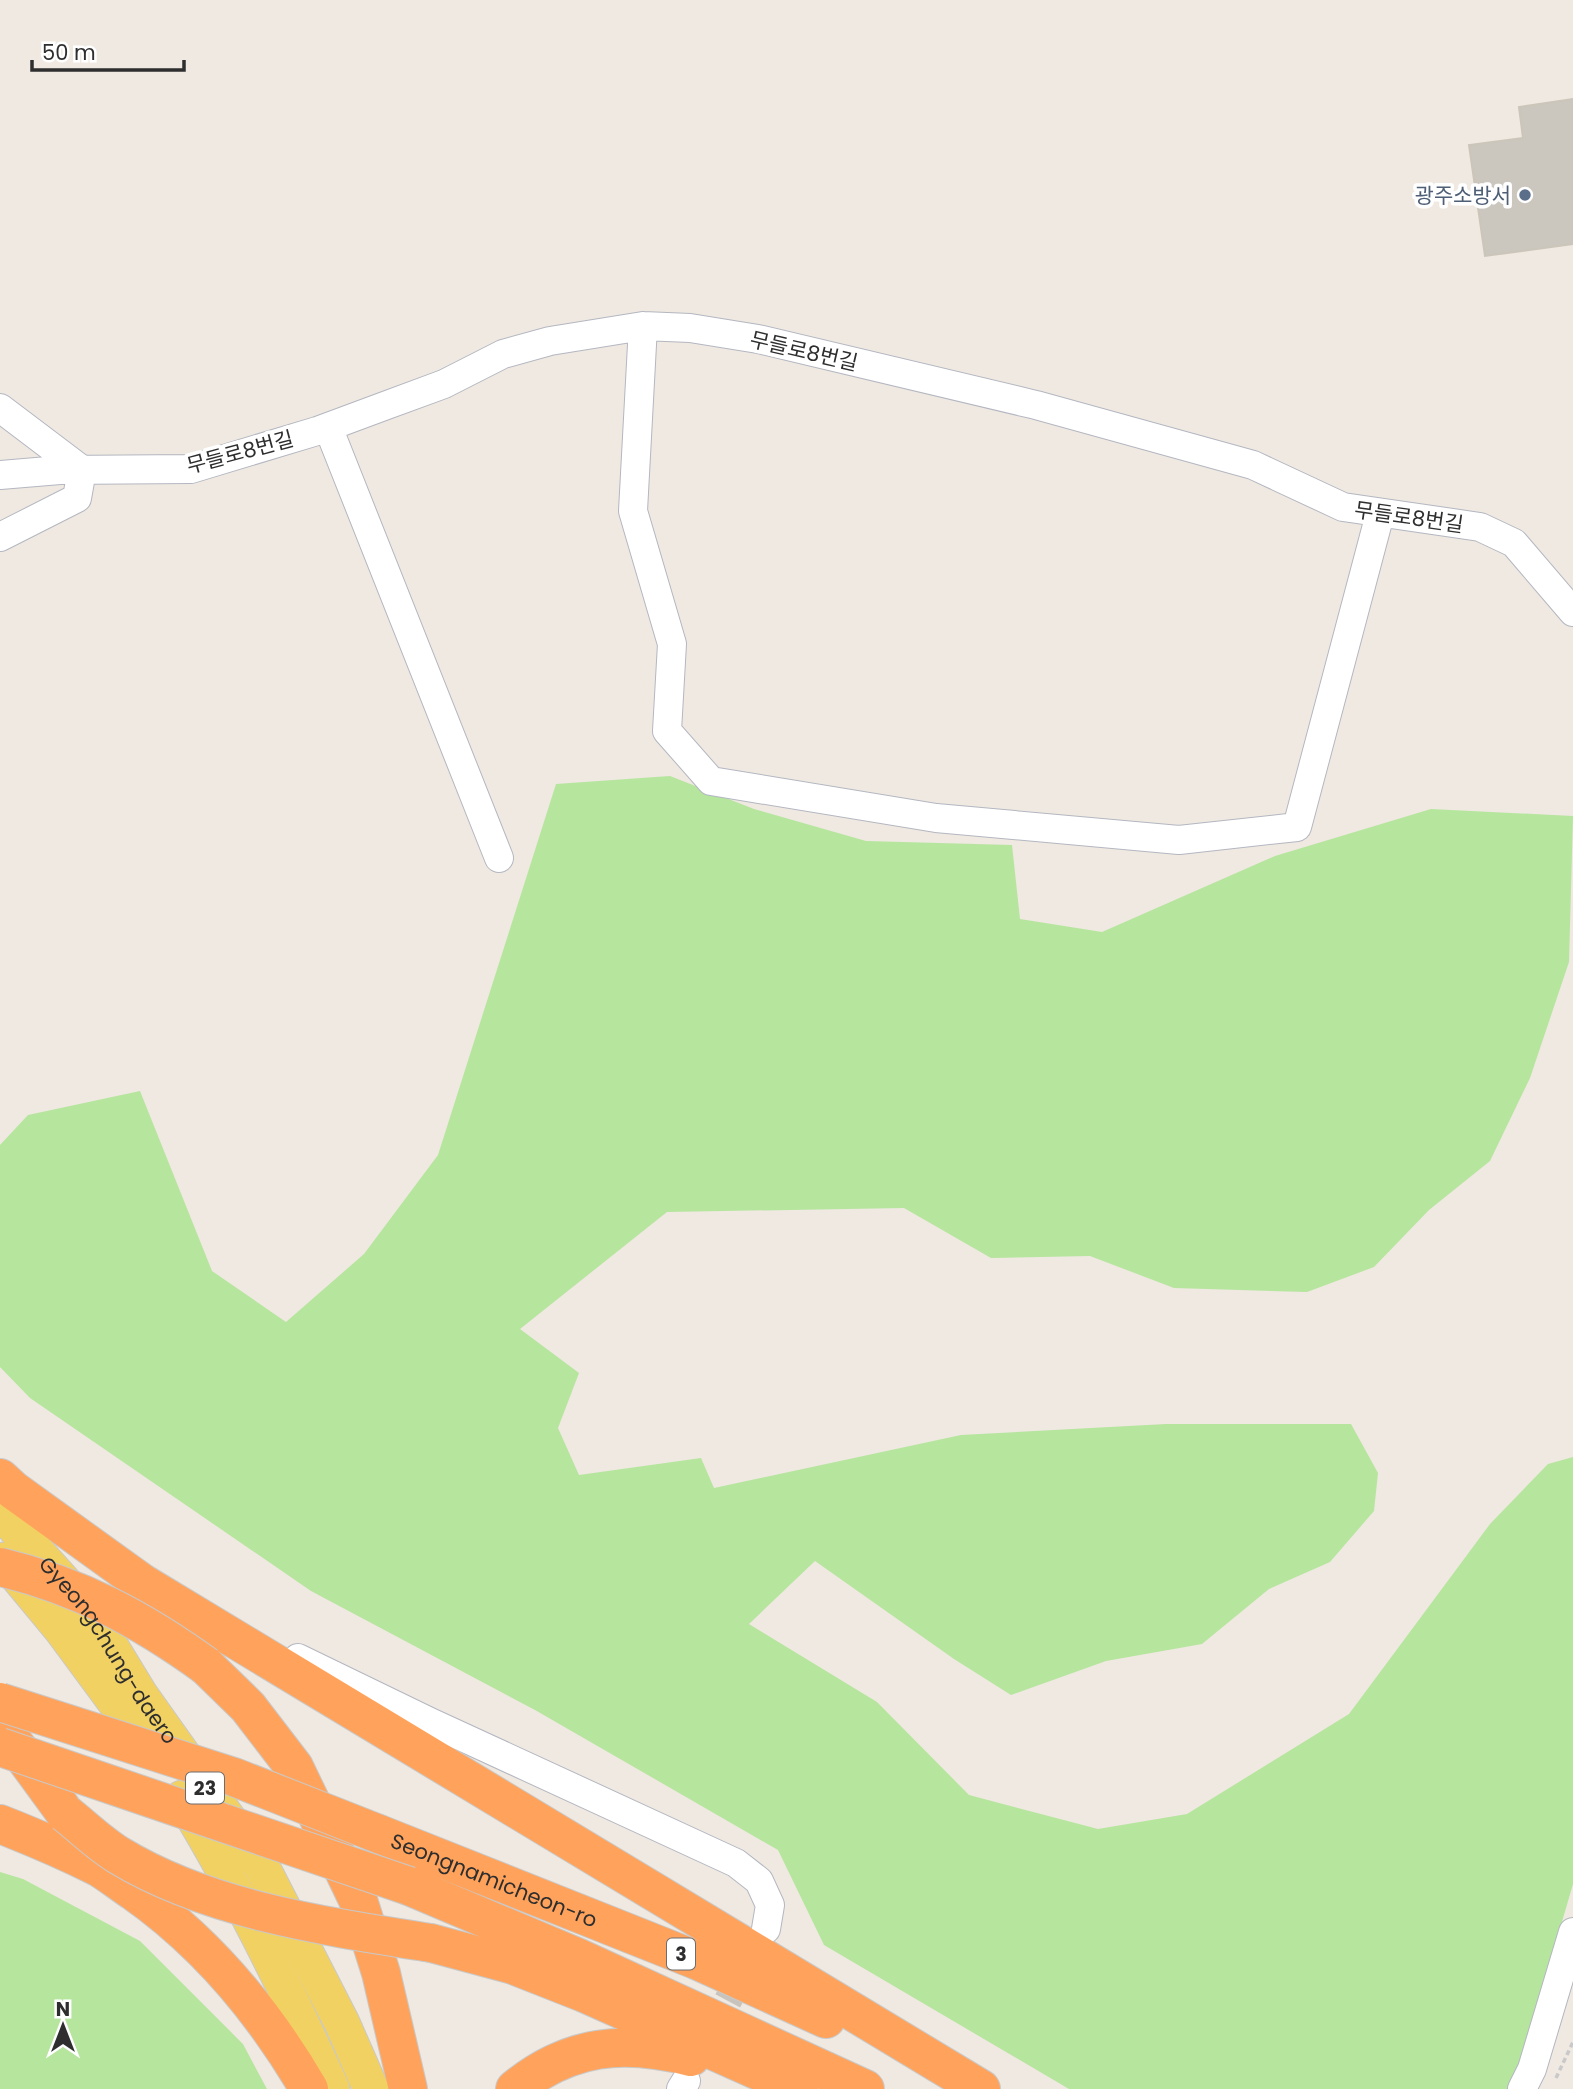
<svg xmlns="http://www.w3.org/2000/svg" width="1573" height="2089" viewBox="0 0 1573 2089" font-family="Poppins,'Noto Sans KR',sans-serif">
<style>
.green{fill:#b6e59e}
.building{fill:#cbc7bf;stroke:#cbc5ba;stroke-width:2}
.lines{fill:none;stroke-linecap:round;stroke-linejoin:round}
.minor-tunnel{stroke:#c8c4bd;stroke-width:28;stroke-dasharray:28 14;stroke-linecap:butt}
.minor-casing{stroke:#b4b7c1;stroke-width:30}
.major-casing{stroke:#c9c9c9;stroke-width:37}
.highway-casing{stroke:#c9c9c9;stroke-width:40}
.path{stroke:#c9c9c9;stroke-width:3.5;stroke-dasharray:5 3.5;stroke-linecap:butt}
.minor{stroke:#fff;stroke-width:28}
.major{stroke:#f2d163;stroke-width:35}
.highway{stroke:#ffa35c;stroke-width:38}
.highway-bridge-casing{stroke:#c9c9c9;stroke-width:40;stroke-linecap:butt}
.highway-bridge{stroke:#ffa35c;stroke-width:38}
.service-dot{fill:#5c6f8a;stroke:#fff;stroke-width:2.5}
.labels{text-anchor:middle;dominant-baseline:central;stroke-width:7;stroke-linejoin:round;paint-order:stroke}
.shield{fill:#fff;stroke:#6d6d6d;stroke-width:2}
.shield-label{font-size:19px;font-weight:bold;fill:#2e2e2e}
.service-label{font-size:21px;fill:#4e5e75;stroke:#fff;text-anchor:end}
.street-label{font-size:21px;fill:#2e2e2e;stroke:#fff}
</style>
<rect width="100%" height="100%" fill="#efe9e1"/>
<path class="green" d="M670,776L754,809L866,841L1012,845L1020,919L1102,932L1275,856L1431,809L1573,816L1569,962L1530,1078L1490,1161L1429,1210L1374,1267L1307,1292L1174,1288L1090,1256L991,1258L904,1208L667,1212L520,1329L579,1373L558,1428L579,1475L701,1458L714,1488L961,1435L1166,1424H1351L1378,1473L1374,1511L1330,1562L1269,1589L1202,1644L1106,1661L1011,1695L954,1659L815,1561L749,1624L877,1702L969,1795L1098,1829L1187,1814L1349,1714L1490,1524L1548,1464L1573,1457V1884L1520,2066L1508,2089H1069L824,1945L778,1850L535,1710L311,1591L30,1398L0,1367V1145L28,1115L140,1091L212,1271L286,1322L364,1254L438,1155L556,784Z
M0,1872L23,1879L140,1941L243,2044L267,2089H0Z"/>
<path class="building" d="M1573,99V244L1485,256L1469,145L1523,138L1519,107Z"/>
<g class="lines">
<path class="minor-tunnel" d="M708,2038L748,1963"/>
<defs>
<path id="minor" d="M643,326L633,511L672,644L667,731L711,781L936,818L1179,840L1297,827L1380,514
M0,408L82,470L77,498L0,537
M328,427L499,858
M0,475L60,470L191,469L317,431L387,405L444,384L503,354L550,341L643,326L690,328L758,339L1036,405L1253,465L1343,507L1480,527L1514,543L1573,612
M298,1658L430,1722L736,1863L759,1881L770,1905L766,1929
M681,2089L686,2081
M1522,2089L1532,2069L1573,1932"/>
<g id="major">
<path id="s1" d="M0,1511L88,1609L141,1696L261,1865L342,2023L371,2089"/>
<path d="M4,1560L62,1630L141,1737"/>
<path d="M182,1798C239,1892 287,1989 332,2089"/>
</g>
<g id="highway">
<path d="M0,1478L13,1490L142,1583L981,2089"/>
<path d="M206,1666L248,1707L294,1767L358,1900L381,1973L408,2089"/>
<path d="M0,1724L65,1813"/>
<path d="M0,1824C33,1837 66,1851 98,1867C110,1874 121,1883 133,1891C207,1943 264,2012 309,2089"/>
<path id="s2" d="M379,1834L696,1960L826,2019"/>
<path d="M409,1886L579,1958L865,2089"/>
<path d="M431,1943L513,1965L584,1993L799,2089"/>
<path d="M515,2089C570,2044 624,2040 691,2057"/>
</g>
</defs>
<use href="#minor" class="minor-casing"/>
<use href="#major" class="major-casing"/>
<use href="#highway" class="highway-casing"/>
<path class="path" d="M1556,2078L1573,2042"/>
<use href="#minor" class="minor"/>
<use href="#major" class="major"/>
<use href="#highway" class="highway"/>
<defs>
<path id="highway-bridge" d="M0,1567C79,1586 141,1619 206,1666
M0,1702L234,1777L379,1834
M0,1747L409,1886
M65,1813C83,1827 100,1844 120,1856C209,1910 329,1927 431,1943"/>
</defs>
<use href="#highway-bridge" class="highway-bridge-casing"/>
<use href="#highway-bridge" class="highway-bridge"/>
</g>
<circle class="service-dot" cx="1525" cy="195" r="7"/>
<g class="labels">
<g class="shield">
<rect x="186" y="1772.5" width="38" height="31" rx="5"/>
<rect x="667" y="1938.5" width="28" height="31" rx="5"/>
</g>
<g class="shield-label">
<text x="205" y="1788">23</text>
<text x="681" y="1954">3</text>
</g>
<g class="service-label">
<text x="1511" y="195">광주소방서</text>
</g>
<g class="street-label">
<text transform="translate(804 351) rotate(13)">무들로8번길</text>
<text transform="translate(240 452) rotate(-15)">무들로8번길</text>
<text transform="translate(1409 517) rotate(8)">무들로8번길</text>
<text stroke="none"><textPath href="#s1" startOffset="177">Gyeongchung-daero</textPath></text>
<text stroke="none"><textPath href="#s2" startOffset="124">Seongnamicheon-ro</textPath></text>
</g>
</g>
<g transform="translate(63 2026)" stroke="#ffffff" stroke-width="5" paint-order="stroke">
<path d="M0-5L12 26L0 18L-12 26Z" fill="#2e2e2e"/>
<text y="-10" font-size="19" font-weight="bold" text-anchor="middle" fill="#2e2e2e">N</text>
</g>
<path d="M32 60v10h152v-10" fill="none" stroke="#2e2e2e" stroke-width="3.5"/>
<text x="42" y="60" font-size="21" fill="#2e2e2e" stroke="#ffffff" stroke-width="5" paint-order="stroke">50 m</text>
</svg>
